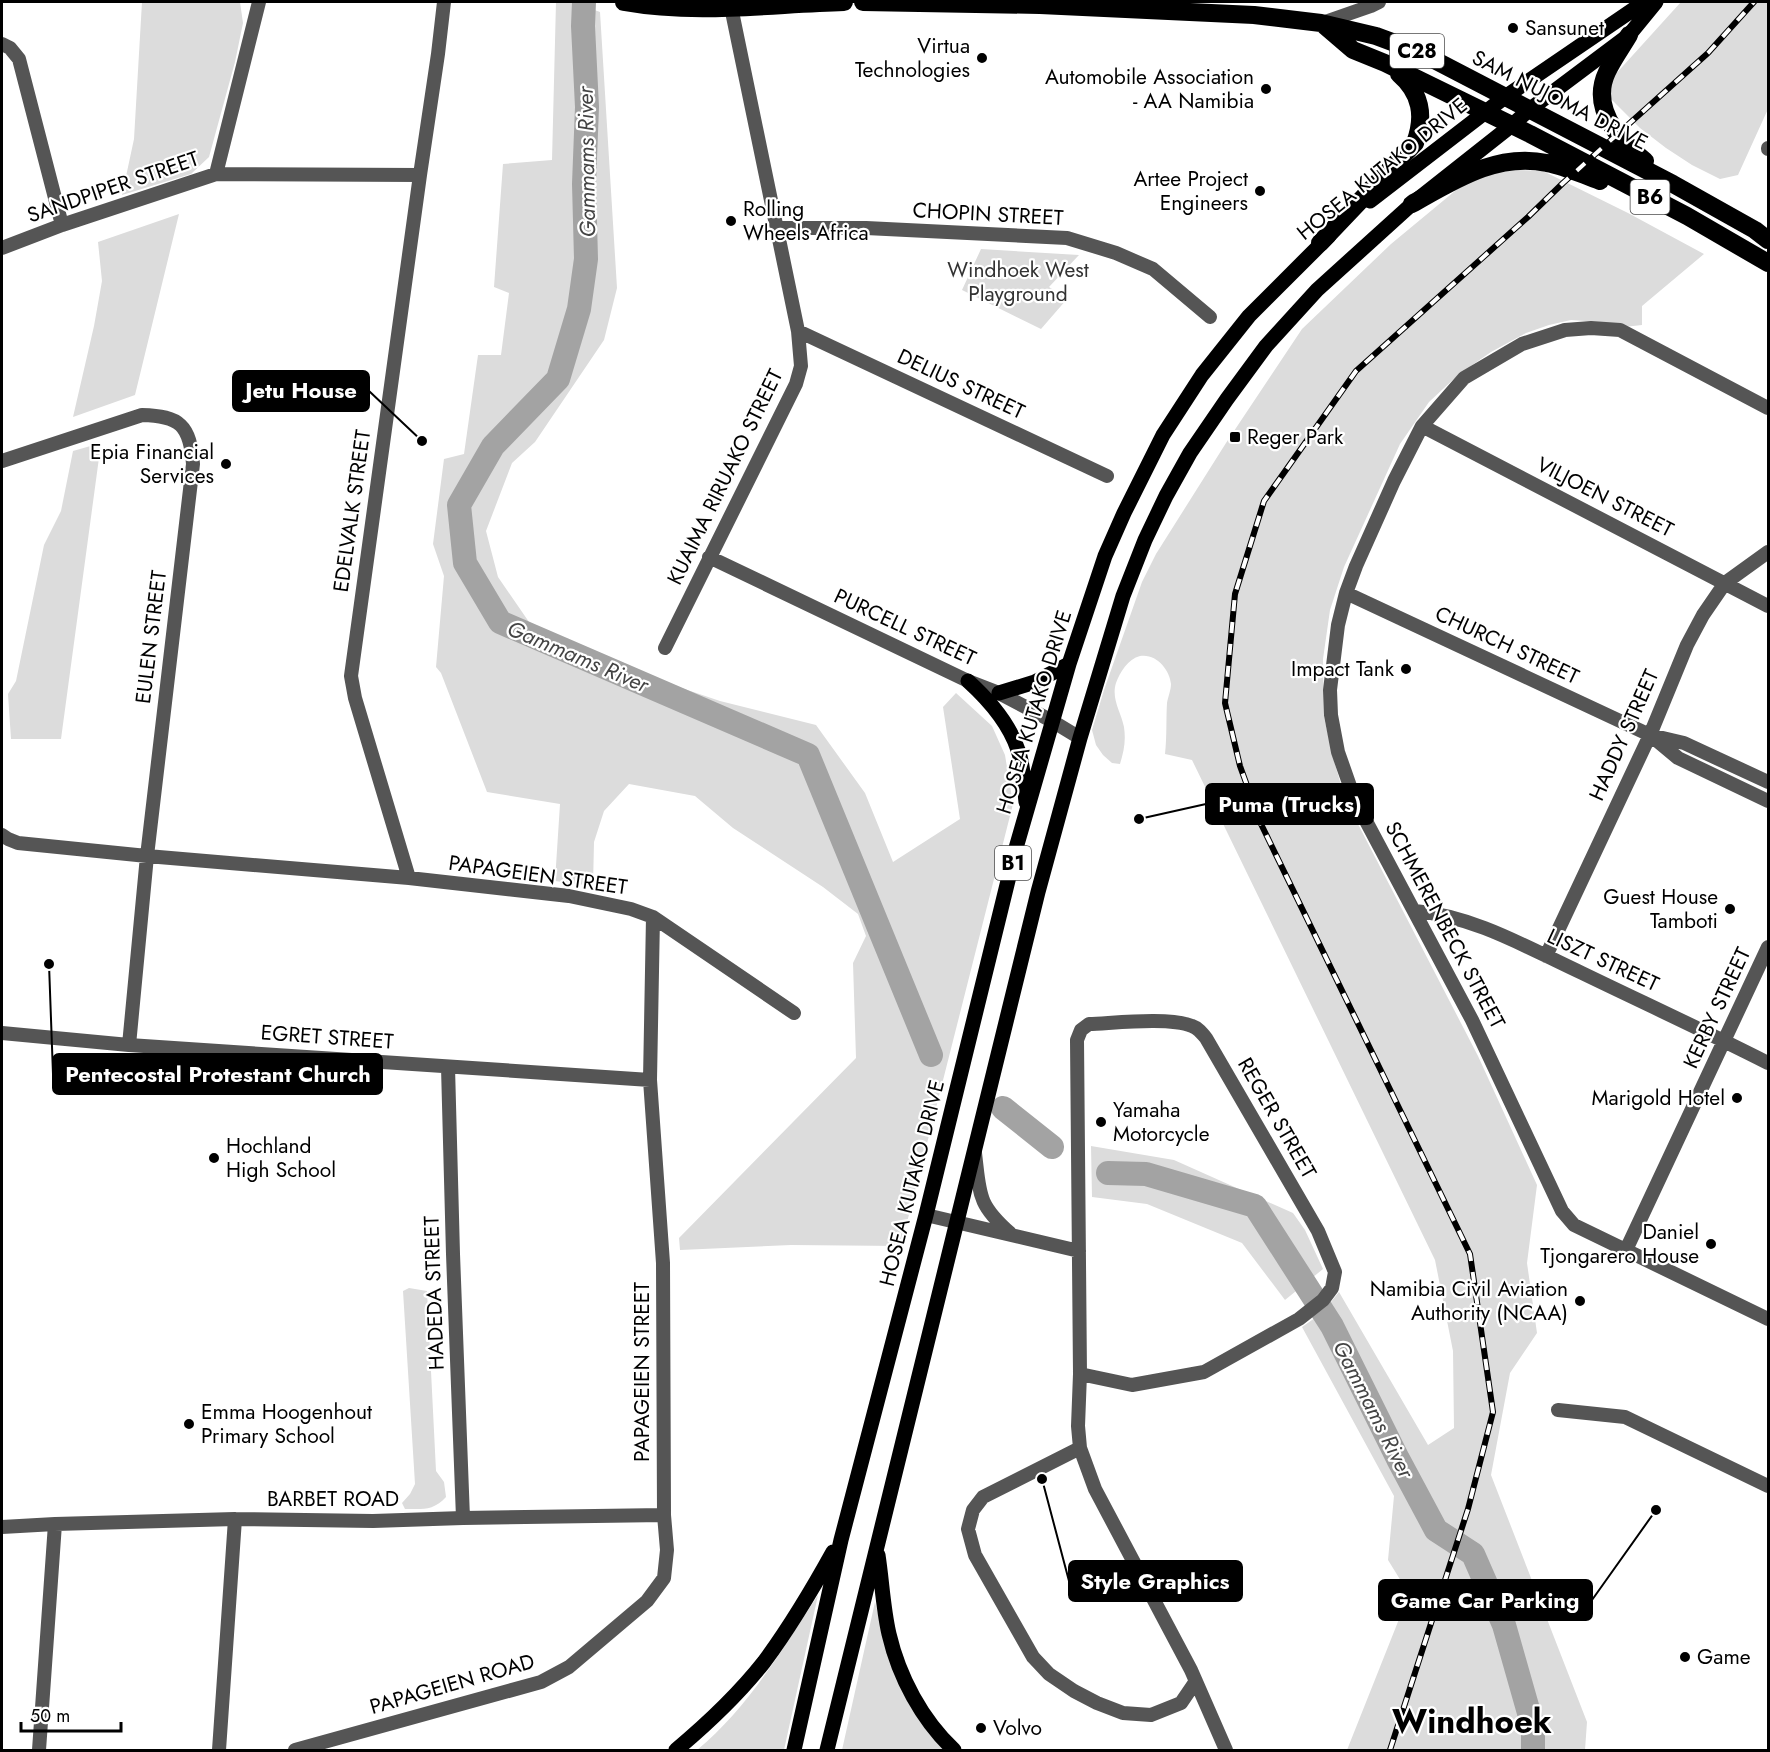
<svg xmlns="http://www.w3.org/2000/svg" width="1770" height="1752" viewBox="0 0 1770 1752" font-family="Jost,sans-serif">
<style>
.green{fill:#dcdcdc}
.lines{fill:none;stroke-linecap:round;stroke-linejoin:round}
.river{stroke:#a3a3a3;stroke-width:24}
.minor{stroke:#555;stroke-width:14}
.major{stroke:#000;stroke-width:15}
.highway{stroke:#000;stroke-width:18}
.rail-casing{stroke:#000;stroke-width:6}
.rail{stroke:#fff;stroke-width:4;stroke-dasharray:11;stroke-linecap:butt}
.poi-dot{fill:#000;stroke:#fff;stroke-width:2}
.labels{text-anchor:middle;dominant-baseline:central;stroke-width:4.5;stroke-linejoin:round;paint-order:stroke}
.shield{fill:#fff;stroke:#4c4c4c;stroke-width:1.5}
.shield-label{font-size:20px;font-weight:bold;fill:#000}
.poi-label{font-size:21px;fill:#000;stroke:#fff;text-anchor:end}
.street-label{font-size:21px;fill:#000;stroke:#fff}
.park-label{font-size:21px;fill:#333;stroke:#fff}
.water-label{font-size:22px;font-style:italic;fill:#444;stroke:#fff}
.town-label{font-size:33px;font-weight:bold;fill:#000;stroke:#fff}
.leader{fill:none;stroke:#000;stroke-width:2}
.callout-dot{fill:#000;stroke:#fff;stroke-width:2}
.callout{fill:#000;stroke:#000;stroke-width:2}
.callout-label{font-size:22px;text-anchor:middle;font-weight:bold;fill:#fff}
</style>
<rect width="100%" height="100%" fill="#fff"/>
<path class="green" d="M142,2H240L243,23L235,62L209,157L191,174L122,195L134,139Z
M556,2H573L600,12L617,288L604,340L535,442L512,463L486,531L498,577L529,622L643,675L720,701L816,725L865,793L893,862L960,819L943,707L956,693L992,726L1005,755L1013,804L901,1246L791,1245L680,1250L679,1238L856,1058L853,963L866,936L858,914L823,887L733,828L695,796L629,784L604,811L594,842L593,886L555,881L560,804L487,792L441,673L436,667L444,576L433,544L444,459L464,454L478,355H501L509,293L494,287L503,164L552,160Z
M1681,2H1768V109L1738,175L1720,179L1692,165L1666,148L1640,128L1610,98L1613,77Z
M1516,170L1543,171L1628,213L1704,254L1642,306V325L1624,327L1600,322L1571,320L1549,325L1526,333L1491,352L1458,375L1429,402L1400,444L1344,567L1330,610L1323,659L1324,717L1333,757L1345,799L1478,1056L1537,1185L1527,1263L1537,1333L1510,1373L1491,1475L1587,1722L1585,1750H1347L1409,1594L1388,1560L1394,1496L1302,1327L1322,1313L1339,1292L1428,1445L1454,1428L1453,1351L1435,1260L1192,760L1165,754C1167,737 1166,719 1167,703C1168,697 1171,690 1171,684C1170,670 1156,653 1140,656C1128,659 1120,672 1116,683C1111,699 1121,712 1124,727C1126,741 1124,751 1120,764L1112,763L1103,755L1096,745L1092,730L1104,690L1142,582L1156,554L1226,443L1302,329L1391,244L1461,186L1494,172Z
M179,214L135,395L73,417L94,326L102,281L98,242Z
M981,249L1079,255L1049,287L1067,299L1041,329L962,290Z
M101,443L61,739H11L8,694L16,681L44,545L61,511L73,451Z
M1091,1146L1174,1160L1293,1213L1305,1230L1323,1269L1285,1300L1242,1243L1147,1204L1092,1197Z
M409,1288L427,1291L436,1471L444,1482L446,1497C433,1511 423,1509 405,1509L402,1503L410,1494L415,1484L403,1291Z
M818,1595L784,1750H697C747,1709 782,1650 818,1595Z
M875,1602L880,1622L949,1750H842Z"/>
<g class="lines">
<path class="river" d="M584,2L583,26L587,107L584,184L586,259L579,309L558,379L493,446L459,505L465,563L500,622L808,755L931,1055
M1003,1108L1052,1147
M1108,1173L1146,1174L1255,1206L1332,1326L1398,1459L1436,1530L1473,1554L1504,1625L1533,1727V1750"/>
<path class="minor" d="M1322,23L1371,6L1379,2
M2,44L10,48L19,59L62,225
M1768,149V148
M216,174L259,2
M777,228H866L1067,238L1116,253L1153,269L1210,317
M2,248L62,225L216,174L420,175
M798,331L1107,476
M1768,408L1620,330L1591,328L1565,330L1522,344L1464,378L1422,426L1394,481L1356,566L1346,593L1338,625L1330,690L1331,715L1338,752L1351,789L1366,821L1472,1020L1562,1211L1574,1225L1768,1319
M1422,426L1768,606
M2,461L142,415C180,416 190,425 193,464L147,856L129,1045
M709,557L968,681L999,693L1052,721L1080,738
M1346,593L1650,735L1684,743L1768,782
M665,648L796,384L801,366L798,331L730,2
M1654,738L1678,758L1768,801
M2,835L8,839L18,843L147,856L409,878L569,896L631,909L653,917L794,1013
M409,878L355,698L351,676L420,175L438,54L444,2
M1415,911C1474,916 1528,948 1582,973C1644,1003 1707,1032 1768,1063
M1546,956L1650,735L1687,645L1703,615L1725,583L1768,552
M2,1033L129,1045L650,1080
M448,1067L453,1254L463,1518
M975,1153C980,1194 977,1204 1010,1233
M926,1215L1079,1251
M1626,1250L1768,947
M1080,1374L1132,1385L1204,1372L1299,1319L1323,1300L1332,1288L1335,1272L1318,1231L1206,1038C1202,1033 1198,1028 1192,1026C1169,1017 1116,1023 1089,1024L1081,1030L1077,1040L1080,1374L1078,1426L1080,1448L1095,1489L1191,1670L1226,1750
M1558,1410L1625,1417L1768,1486
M1080,1448L983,1497L973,1510L968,1529L975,1555L1033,1657L1049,1674L1074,1691L1097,1703L1123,1713L1151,1715L1181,1703L1196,1681
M2,1527L55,1524L235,1519L373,1521L463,1518L664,1515
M39,1750L55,1524
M219,1750L235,1519
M295,1750L541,1682L569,1667L647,1601L664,1578L667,1550L664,1515L663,1263L650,1080L653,917"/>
<path class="major" d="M1370,201L1505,97L1637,7L1644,2
M968,681C989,700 1009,723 1018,750C1024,766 1024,786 1026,802
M999,693L1035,682L1069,664
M878,1555C882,1581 883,1608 889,1634C899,1677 922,1720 954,1750
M676,1750C707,1724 738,1695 764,1662C790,1627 812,1590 833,1552
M794,1750L841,1540L926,1215L1016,848L1069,664L1105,556L1124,513L1163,435L1202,375L1249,316L1329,236
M827,1750L1038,892L1080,738L1123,596L1145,540L1166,496L1190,453L1227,399L1266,346L1317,290L1412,204L1512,125L1529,110L1629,35L1656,2"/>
<path class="highway" d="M624,2C696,15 771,4 844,2
M863,2L1040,5L1254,15L1321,23L1376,36L1419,52L1673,184L1755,230L1768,240
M1325,26L1353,50L1385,63L1530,134L1687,216L1768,263
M1629,35C1622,47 1613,59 1607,72C1590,108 1619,140 1645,161
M1412,204C1453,181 1497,152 1547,163C1565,166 1583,175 1600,181
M1320,243L1415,143C1425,116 1421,93 1399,74"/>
<defs>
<path id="rail" d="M1390,1750L1468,1509L1493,1412L1470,1254L1261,824L1240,766L1225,703L1235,594L1264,501L1356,371L1528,217L1563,183L1708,53L1754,2"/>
</defs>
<use href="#rail" class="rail-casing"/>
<use href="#rail" class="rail"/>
</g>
<g class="poi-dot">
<circle cx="1513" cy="28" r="6"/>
<circle cx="982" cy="58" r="6"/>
<circle cx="1266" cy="89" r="6"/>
<circle cx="1260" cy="191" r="6"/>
<circle cx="731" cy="221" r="6"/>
<rect x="1229" y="431" width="12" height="12" rx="3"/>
<circle cx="226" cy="464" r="6"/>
<circle cx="1406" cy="669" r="6"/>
<circle cx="1730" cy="909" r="6"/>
<circle cx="1737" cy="1098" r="6"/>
<circle cx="1101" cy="1122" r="6"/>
<circle cx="214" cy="1158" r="6"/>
<circle cx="1711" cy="1244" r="6"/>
<circle cx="1580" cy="1301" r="6"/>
<circle cx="189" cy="1424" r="6"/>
<circle cx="1685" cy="1657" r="6"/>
<circle cx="981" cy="1728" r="6"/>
</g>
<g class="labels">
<g class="shield">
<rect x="1390" y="34" width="54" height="34" rx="4.5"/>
<rect x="1630.5" y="180" width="39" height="34" rx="4.5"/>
<rect x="995" y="846" width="36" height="34" rx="4.5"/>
</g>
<g class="shield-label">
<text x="1417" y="51">C28</text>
<text x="1650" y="197">B6</text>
<text x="1013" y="863">B1</text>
</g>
<g class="poi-label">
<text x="1525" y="28" text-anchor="start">Sansunet</text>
<text x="970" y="46">Virtua<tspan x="970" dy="24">Technologies</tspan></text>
<text x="1254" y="77">Automobile Association<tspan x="1254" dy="24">- AA Namibia</tspan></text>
<text x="1248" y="179">Artee Project<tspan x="1248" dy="24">Engineers</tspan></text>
<text x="743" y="209" text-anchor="start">Rolling<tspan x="743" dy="24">Wheels Africa</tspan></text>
<text x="1247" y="437" text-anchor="start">Reger Park</text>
<text x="214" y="452">Epia Financial<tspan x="214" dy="24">Services</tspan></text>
<text x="1394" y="669">Impact Tank</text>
<text x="1718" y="897">Guest House<tspan x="1718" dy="24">Tamboti</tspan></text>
<text x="1725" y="1098">Marigold Hotel</text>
<text x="1113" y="1110" text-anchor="start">Yamaha<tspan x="1113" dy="24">Motorcycle</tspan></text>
<text x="226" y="1146" text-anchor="start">Hochland<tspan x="226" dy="24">High School</tspan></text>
<text x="1699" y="1232">Daniel<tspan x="1699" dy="24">Tjongarero House</tspan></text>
<text x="1568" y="1289">Namibia Civil Aviation<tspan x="1568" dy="24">Authority (NCAA)</tspan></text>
<text x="201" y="1412" text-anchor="start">Emma Hoogenhout<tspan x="201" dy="24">Primary School</tspan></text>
<text x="1697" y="1657" text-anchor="start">Game</text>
<text x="993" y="1728" text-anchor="start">Volvo</text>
</g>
<g class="street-label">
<text transform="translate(1560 100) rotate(27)">SAM NUJOMA DRIVE</text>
<text transform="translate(1382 169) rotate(-39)">HOSEA KUTAKO DRIVE</text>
<text transform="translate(113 187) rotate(-19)">SANDPIPER STREET</text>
<text transform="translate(988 214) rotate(3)">CHOPIN STREET</text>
<text transform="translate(961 384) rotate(25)">DELIUS STREET</text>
<text transform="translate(725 477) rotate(-64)">KUAIMA RIRUAKO STREET</text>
<text transform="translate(1605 497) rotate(27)">VILJOEN STREET</text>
<text transform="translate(352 511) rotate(-82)">EDELVALK STREET</text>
<text transform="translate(905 627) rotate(25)">PURCELL STREET</text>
<text transform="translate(151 637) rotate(-83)">EULEN STREET</text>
<text transform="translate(1507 645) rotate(25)">CHURCH STREET</text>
<text transform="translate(1034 712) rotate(-73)">HOSEA KUTAKO DRIVE</text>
<text transform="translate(1624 735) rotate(-66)">HADDY STREET</text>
<text transform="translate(538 875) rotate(8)">PAPAGEIEN STREET</text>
<text transform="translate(1445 925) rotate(62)">SCHMERENBECK STREET</text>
<text transform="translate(1603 960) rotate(25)">LISZT STREET</text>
<text transform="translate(1717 1008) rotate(-65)">KERBY STREET</text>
<text transform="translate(327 1037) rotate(4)">EGRET STREET</text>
<text transform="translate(1277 1118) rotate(60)">REGER STREET</text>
<text transform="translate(912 1183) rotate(-76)">HOSEA KUTAKO DRIVE</text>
<text transform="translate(434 1293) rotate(-92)">HADEDA STREET</text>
<text transform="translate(642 1372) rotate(-90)">PAPAGEIEN STREET</text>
<text x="333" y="1499">BARBET ROAD</text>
<text transform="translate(452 1684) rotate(-16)">PAPAGEIEN ROAD</text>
</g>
<g class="park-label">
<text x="1018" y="270">Windhoek West<tspan x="1018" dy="24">Playground</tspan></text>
</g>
<g class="water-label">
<text transform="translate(586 162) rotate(-91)">Gammams River</text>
<text transform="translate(578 656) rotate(23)">Gammams River</text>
<text transform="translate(1374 1409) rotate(63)">Gammams River</text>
</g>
<g class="town-label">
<text x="1472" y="1721">Windhoek</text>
</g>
</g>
<path class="leader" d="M422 441L369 391M1139 819L1206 804M49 964L53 1074M1042 1479L1069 1581M1656 1510L1592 1600"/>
<g class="callout-dot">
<circle cx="422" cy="441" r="6"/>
<circle cx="1139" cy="819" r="6"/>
<circle cx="49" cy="964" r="6"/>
<circle cx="1042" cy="1479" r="6"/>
<circle cx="1656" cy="1510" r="6"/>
</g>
<g class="callout">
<rect x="233" y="371" width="136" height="40" rx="6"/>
<rect x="1206" y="784" width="167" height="40" rx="6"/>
<rect x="53" y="1054" width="329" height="40" rx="6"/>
<rect x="1069" y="1561" width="173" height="40" rx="6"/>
<rect x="1379" y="1580" width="213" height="40" rx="6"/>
</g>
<g class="callout-label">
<text x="301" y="398">Jetu House</text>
<text x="1290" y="812">Puma (Trucks)</text>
<text x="218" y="1082">Pentecostal Protestant Church</text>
<text x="1155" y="1589">Style Graphics</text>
<text x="1485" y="1608">Game Car Parking</text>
</g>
<rect width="1770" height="1752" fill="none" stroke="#000000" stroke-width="6"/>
<path d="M21 1722v9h100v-9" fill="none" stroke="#000000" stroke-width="3"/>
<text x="30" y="1722" font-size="18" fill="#000000" stroke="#ffffff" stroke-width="4.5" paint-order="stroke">50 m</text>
</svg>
